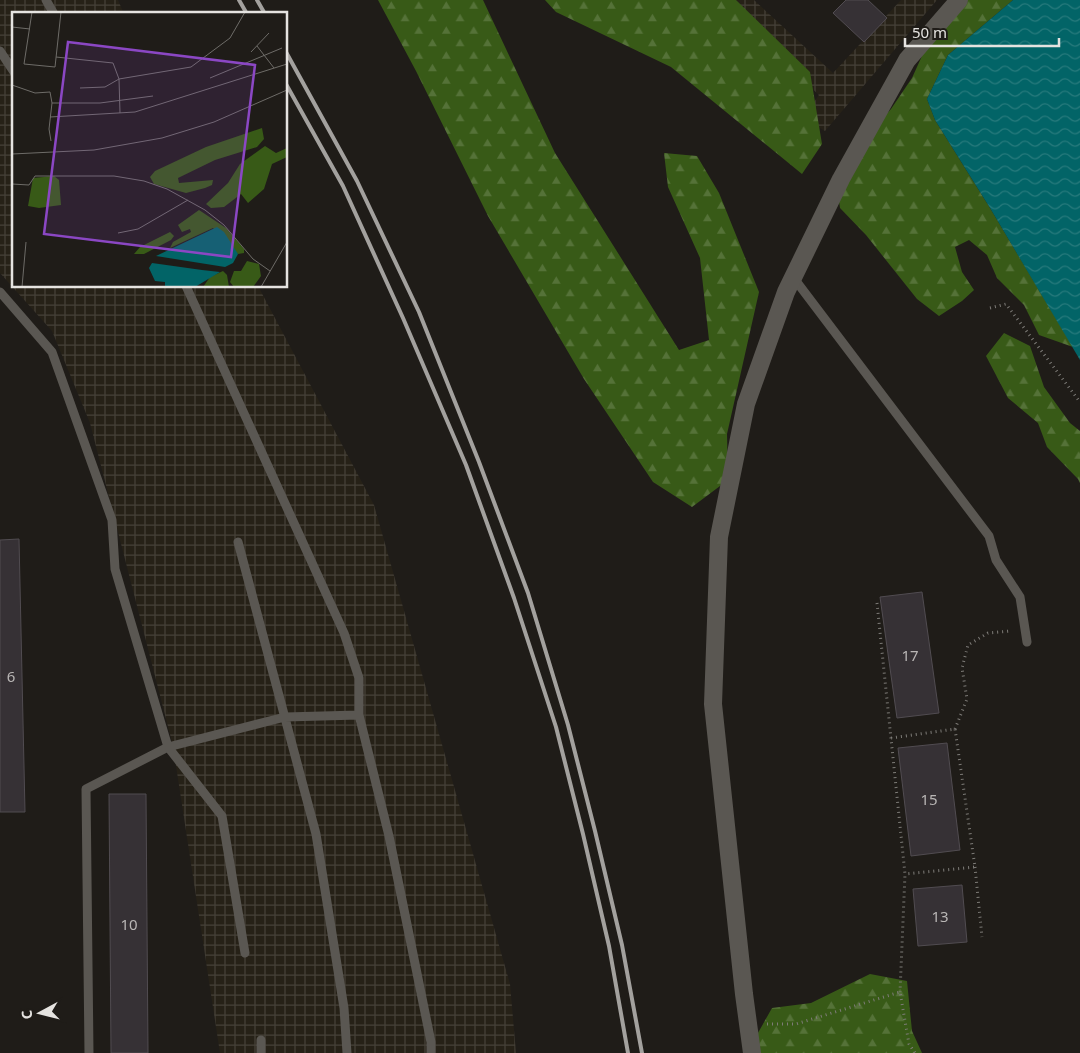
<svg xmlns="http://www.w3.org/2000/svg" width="1080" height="1053" viewBox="0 0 1080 1053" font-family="'Noto Sans',sans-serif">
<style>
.industrial{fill:url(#industrial-grid)}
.forest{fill:url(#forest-firs)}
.water{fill:url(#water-waves)}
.building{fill:#363135;stroke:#514c51}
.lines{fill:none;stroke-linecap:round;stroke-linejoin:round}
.path{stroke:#7e7c78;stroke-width:3;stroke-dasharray:1 4;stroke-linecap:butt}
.lane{stroke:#5a5752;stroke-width:9}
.street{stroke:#5a5752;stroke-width:18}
.rail{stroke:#a3a19e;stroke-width:4}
.labels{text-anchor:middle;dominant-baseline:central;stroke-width:5;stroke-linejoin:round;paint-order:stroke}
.number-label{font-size:15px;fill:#b9b6b5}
.inset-road{fill:none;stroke:#6e6c68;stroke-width:1}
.view{fill:#8b47c4;fill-opacity:0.15;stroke:#8b47c4;stroke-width:2.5}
.inset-edge{fill:none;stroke:#e5e3e0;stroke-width:2.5}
</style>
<defs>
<pattern id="industrial-grid" width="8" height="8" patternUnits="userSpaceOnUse" patternTransform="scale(1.25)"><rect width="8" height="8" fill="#262117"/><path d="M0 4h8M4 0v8" fill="none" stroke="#454138"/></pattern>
<pattern id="forest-firs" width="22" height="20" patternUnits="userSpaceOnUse" patternTransform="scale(1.25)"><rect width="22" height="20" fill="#385a17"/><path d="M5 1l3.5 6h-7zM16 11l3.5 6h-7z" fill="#557238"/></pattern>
<pattern id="water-waves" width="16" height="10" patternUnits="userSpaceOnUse" patternTransform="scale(1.25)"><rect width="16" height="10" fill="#026467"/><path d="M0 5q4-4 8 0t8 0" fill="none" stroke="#277a7c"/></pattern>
</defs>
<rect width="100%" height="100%" fill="#1f1c18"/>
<path class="industrial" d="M0,0H118L124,14H14V286H258L374,505L510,984L516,1053H220L173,746L90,423L52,331L0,273Z
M724,0H754L833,73L901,0H937L825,131L803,118L819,95L720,4Z"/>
<path class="forest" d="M378,0H483L555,153L679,350L709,340L700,258L668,187L664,153L697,156L719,193L759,292L727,434L728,480L692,507L653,482L584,379L488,216L416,71Z
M545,0H736L810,72L822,144L802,174L671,67L556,12Z
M966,0H1013L948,55L927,99L935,120L990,208L1073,347L1039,335L1024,305L997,278L987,255L969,240L955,247L962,272L974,290L962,301L939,316L917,299L866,235L840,208L838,194L872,130L891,109L912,78L926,47Z
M1004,333L1030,346L1044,387L1070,423L1080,431V483L1078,479L1047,447L1038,423L1008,398L986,356Z
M870,974L907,981L912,1031L922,1053H759L754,1040L772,1008L811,1003Z"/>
<path class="water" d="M1013,0H1080V360L990,208L935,120L927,99L948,55Z"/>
<path class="building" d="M846,0H868L887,18L864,42L833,13Z
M19,539L25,812H0V540Z
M922,592L939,713L897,718L880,597Z
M947,743L960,850L911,856L898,748Z
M109,794H146L148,1053H111Z
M962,885L967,942L918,946L913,889Z"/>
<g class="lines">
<path class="path" d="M990,308L1006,304L1080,402
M877,603L905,874L900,992
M955,729L967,699L962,668L968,645L988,633L1011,631
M891,738L955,729L975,867L905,874
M975,867L982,937
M767,1024H796L900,992L909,1044L915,1053"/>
<path class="lane" d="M46,0L54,14
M0,51L14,72
M793,277L989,536L996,560L1020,597L1027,642
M186,286L344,633L359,678V715L389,836L431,1042V1053
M0,292L52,352L112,520L115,569L168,747L222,816L245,953
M238,542L316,834L344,1008L347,1053
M261,1040V1053
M89,1053L86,789L168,747L285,717L359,715"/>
<path class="street" d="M752,1053L744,994L713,704L719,537L746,404L786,292L841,179L907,60L959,0"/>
<path class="rail" d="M239,0L247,14
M257,0L265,14
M286,52L357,181L419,312L479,462L528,593L568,725L595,831L622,945L642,1053
M286,84L343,186L403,318L466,465L514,598L556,727L583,834L609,946L628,1053"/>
</g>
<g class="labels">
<g class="number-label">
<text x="910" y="655">17</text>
<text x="11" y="676">6</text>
<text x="929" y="799">15</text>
<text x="940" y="916">13</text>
<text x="129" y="924">10</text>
</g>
</g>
<g transform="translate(12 12)">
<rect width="275" height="275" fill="#1f1c18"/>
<path d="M250,116L252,127L245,135L203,148L166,166L167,171L201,168L200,173L193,176L174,181L142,172L138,165L143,159L194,135ZM253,134L264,141L275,136V145L260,152L252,177L236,191L229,182L212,195L199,196L194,192L216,171L228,152ZM42,164L47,168L49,193L27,196L16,194L21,166ZM187,198L214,216L232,237V241L226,242L201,216L158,236L161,230L179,220L178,217L170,220L166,213ZM158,220L162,224L159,228L132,242H122L128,235ZM235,249L247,252L249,264L241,275H222L218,270L222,259H229ZM211,259L215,263L217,275H191L198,265Z" fill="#385a17"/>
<path d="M205,215L212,220L226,242L221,251L213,255L144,244ZM140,251L190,258L208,260L183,275H153V270L143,269L137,256Z" fill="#026467"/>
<path class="inset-road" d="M20,0L12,52L43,55L49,0M0,15L18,17M245,34L262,56M239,40L257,21M44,45L101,51L107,67L108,101M198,66L270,36M0,73L23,81L38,80L40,91H88L141,84M68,76L93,75L107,67L179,55L218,26L233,0M38,105L123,100L275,52M39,129L37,117L40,91M0,142L82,138L150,126L202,110L275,78M0,172L17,173L23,164H102L132,169L155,177L193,198L212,213L241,247L258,259M106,221L126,217L176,188M10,275L14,230M249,275L275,230"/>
<path class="view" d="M56,30L243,53L219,245L32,222Z"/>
<rect width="275" height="275" class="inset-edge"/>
</g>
<g transform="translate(40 1013) rotate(263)" stroke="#1f1c18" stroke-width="4" paint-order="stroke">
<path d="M0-4L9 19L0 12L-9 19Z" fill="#e5e3e0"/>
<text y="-8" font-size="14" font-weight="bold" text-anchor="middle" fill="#e5e3e0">С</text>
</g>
<path d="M905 38v8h154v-8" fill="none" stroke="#e5e3e0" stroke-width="2.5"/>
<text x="912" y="38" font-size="15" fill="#e5e3e0" stroke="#1f1c18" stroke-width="4" paint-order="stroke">50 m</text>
</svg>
